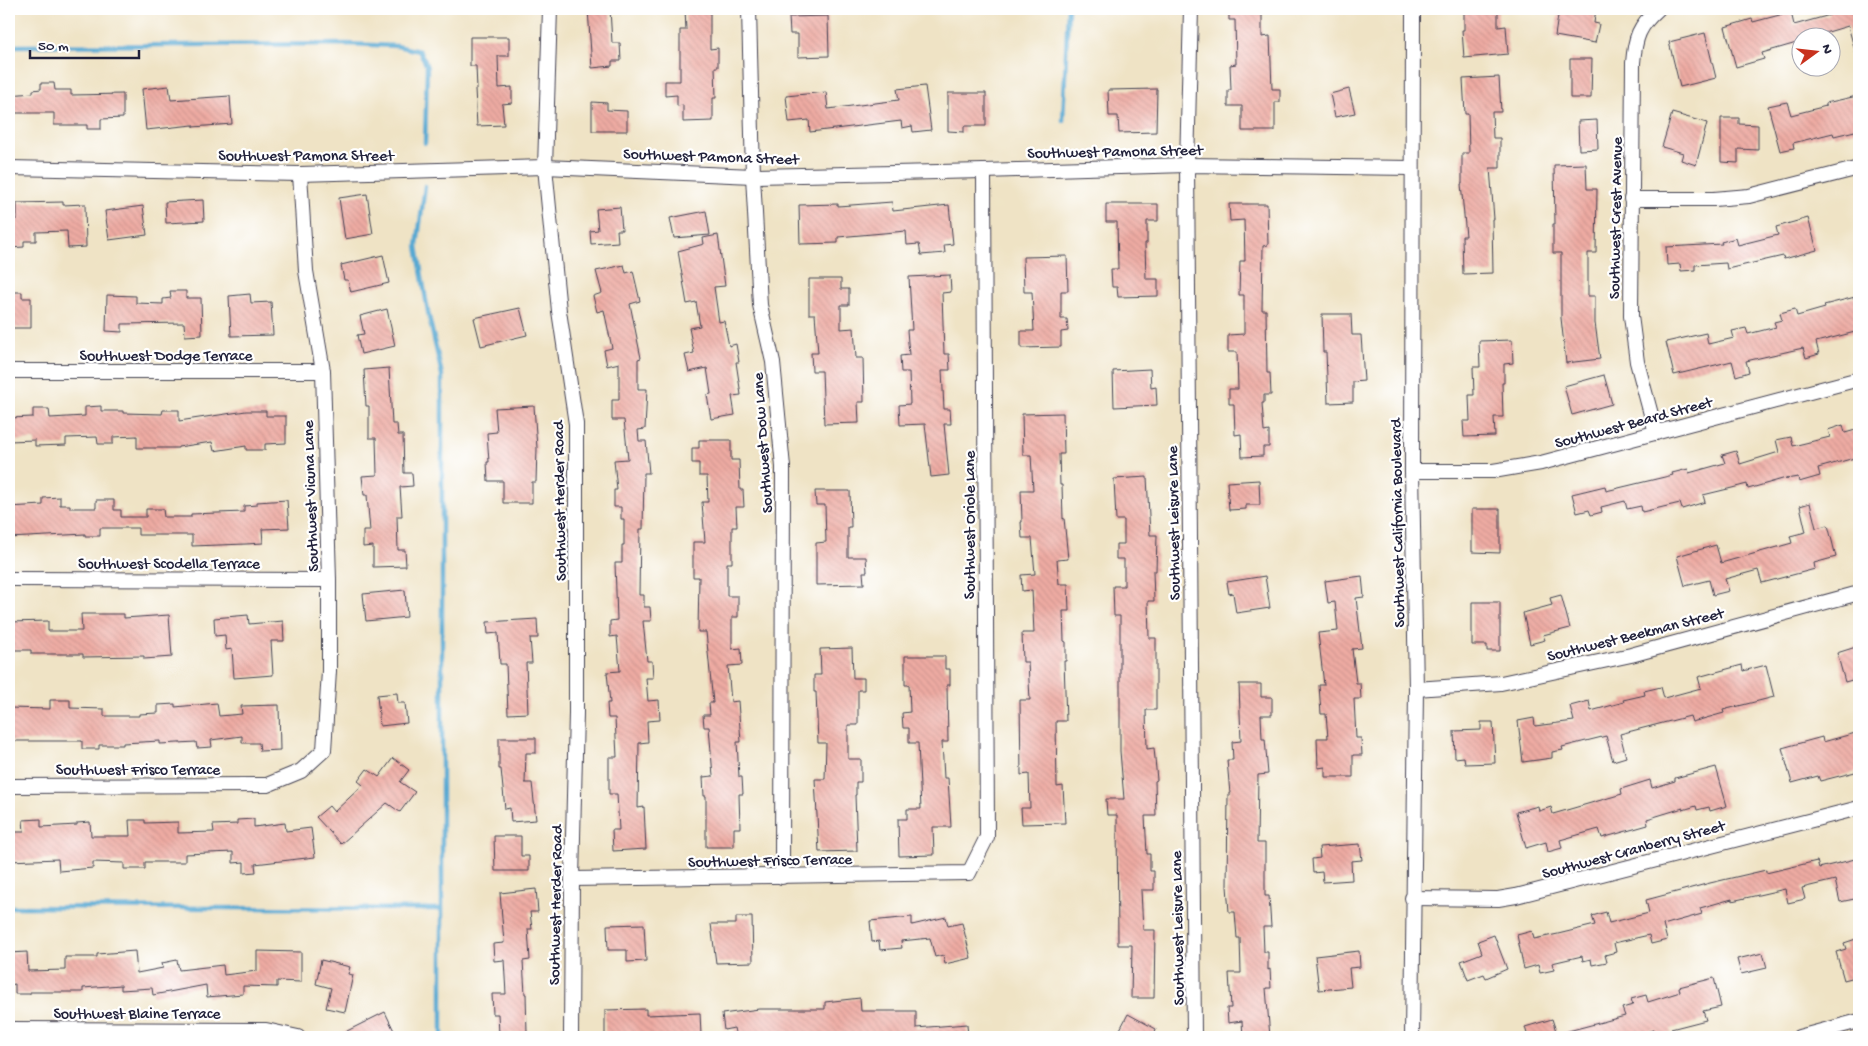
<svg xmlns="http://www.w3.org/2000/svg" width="1868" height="1046" font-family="'Gochi Hand',sans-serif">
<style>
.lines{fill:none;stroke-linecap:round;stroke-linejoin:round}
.stream{stroke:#58a9d2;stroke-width:4.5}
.building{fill:url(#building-back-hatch)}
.minor-casing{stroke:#413f50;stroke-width:16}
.minor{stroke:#fff;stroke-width:14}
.labels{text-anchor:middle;stroke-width:4.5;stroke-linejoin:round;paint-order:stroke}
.street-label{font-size:16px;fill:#22223b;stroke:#fff}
</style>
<defs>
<pattern id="building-back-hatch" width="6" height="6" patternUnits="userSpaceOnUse" patternTransform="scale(1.25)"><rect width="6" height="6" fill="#eeaba3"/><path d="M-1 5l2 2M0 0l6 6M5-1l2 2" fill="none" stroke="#cc938d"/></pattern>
</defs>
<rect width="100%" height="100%" fill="#fff"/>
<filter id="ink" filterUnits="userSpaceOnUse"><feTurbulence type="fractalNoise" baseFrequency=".02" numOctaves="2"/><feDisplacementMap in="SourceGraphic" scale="10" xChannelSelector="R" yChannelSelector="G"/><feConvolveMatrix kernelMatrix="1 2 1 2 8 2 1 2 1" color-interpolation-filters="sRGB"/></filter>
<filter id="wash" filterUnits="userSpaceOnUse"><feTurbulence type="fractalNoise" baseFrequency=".0096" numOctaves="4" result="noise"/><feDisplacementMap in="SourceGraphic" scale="20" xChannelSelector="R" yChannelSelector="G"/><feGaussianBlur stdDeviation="1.12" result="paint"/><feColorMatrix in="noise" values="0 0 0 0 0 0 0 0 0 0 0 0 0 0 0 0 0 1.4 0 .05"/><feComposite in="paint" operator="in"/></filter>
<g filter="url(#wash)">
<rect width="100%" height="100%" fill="#efe3c5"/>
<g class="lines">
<g class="stream">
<polyline points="9,46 347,44 397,46 419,51 424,59 427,68 425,143"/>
<polyline points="1063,121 1068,9"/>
<polyline points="425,186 417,246 428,312 442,375 442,1037"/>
<polyline points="9,907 442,909"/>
</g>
</g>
<g id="blocks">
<g class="building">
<polygon points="588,9 610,9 612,43 620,43 621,61 612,61 612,66 592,68"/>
<polygon points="685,9 710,9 710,49 718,48 718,67 715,67 716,98 713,98 713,121 683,122 683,105 677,106 677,95 665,96 665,81 680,81 680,30 686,30"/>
<polygon points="1229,9 1262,9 1262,37 1270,36 1272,89 1280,89 1280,102 1275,102 1275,131 1242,131 1242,106 1228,106 1228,90 1231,90 1230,65 1236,64 1235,20 1229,20"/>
<polygon points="1464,9 1498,9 1498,27 1506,26 1508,54 1464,58 1462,30 1464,30"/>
<polygon points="1559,9 1596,9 1594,23 1599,24 1595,43 1555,36"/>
<polygon points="1828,9 1859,9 1859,53 1856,54 1848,26 1818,35 1819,38 1800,38 1800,42 1762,53 1764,59 1736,67 1725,27 1752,19 1753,22 1791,12 1794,25 1830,15"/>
<polygon points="828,16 829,56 798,57 798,34 790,34 789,17"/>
<polygon points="1705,33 1716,78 1680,87 1669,42"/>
<polygon points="470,37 509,37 509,56 498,56 499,88 512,87 512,103 502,104 504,125 477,126 475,89 477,89 476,66 470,66"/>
<polygon points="1570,59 1592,59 1591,98 1570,98"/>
<polygon points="1499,77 1501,112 1492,112 1493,138 1500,138 1500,168 1490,168 1494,219 1492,219 1493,273 1463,274 1462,236 1466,236 1461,184 1462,184 1462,153 1469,153 1468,114 1465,114 1463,79"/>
<polygon points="41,83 54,83 55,90 71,90 71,95 123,94 123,118 101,119 101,129 87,129 87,125 54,125 54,113 9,113 9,95 33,93 33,90 41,89"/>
<polygon points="169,86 171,100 230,96 232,124 193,127 193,125 146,130 142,89"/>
<polygon points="925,86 931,130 913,132 912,126 902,128 901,121 810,132 809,120 789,122 786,96 826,92 828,109 899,100 897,89"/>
<polygon points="1157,89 1156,132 1119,133 1118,116 1109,116 1108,90"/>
<polygon points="1349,89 1355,113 1335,117 1330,94"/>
<polygon points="948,93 986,93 986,126 964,126 964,132 948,131"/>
<polygon points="1857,96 1859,104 1859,130 1834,136 1833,133 1793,143 1794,148 1780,151 1768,106 1787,102 1791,115 1826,106 1826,103"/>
<polygon points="592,102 607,103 607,110 627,111 627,131 592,131"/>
<polygon points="1672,113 1707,123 1696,165 1681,160 1683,153 1662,147"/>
<polygon points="1721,118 1739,118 1739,124 1758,125 1758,150 1738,149 1738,163 1721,162"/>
<polygon points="1597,120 1598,149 1579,150 1578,121"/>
<polygon points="1586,164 1587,189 1597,189 1596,253 1588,253 1588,296 1595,296 1595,323 1600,359 1566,363 1561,318 1561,253 1553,253 1553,224 1555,224 1554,165"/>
<polygon points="367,194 373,234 345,239 339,198"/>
<polygon points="203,200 204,221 166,223 165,202"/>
<polygon points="63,202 63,205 85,204 86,247 68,248 67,231 36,232 36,241 24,241 24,247 9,248 9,219 17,219 17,203"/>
<polygon points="892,202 893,211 949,205 953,244 944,245 945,253 921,255 919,244 907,245 906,231 838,237 838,243 800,244 799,205 838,204 838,206"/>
<polygon points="1106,204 1158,204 1158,221 1147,221 1147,243 1145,243 1146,279 1158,279 1158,296 1118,297 1117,287 1112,287 1111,269 1118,269 1117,222 1106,222"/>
<polygon points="1229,204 1267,204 1268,245 1263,246 1262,310 1266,310 1267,373 1270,373 1271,395 1264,395 1264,403 1262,403 1264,432 1269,431 1269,447 1263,447 1263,456 1242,457 1241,434 1235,435 1234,404 1229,404 1229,389 1238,389 1237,352 1228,352 1228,335 1244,334 1244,295 1239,295 1240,261 1245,261 1244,220 1230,221"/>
<polygon points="143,206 147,235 109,240 105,211"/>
<polygon points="620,207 622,230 617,230 618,242 591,244 590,231 598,230 596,209"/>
<polygon points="706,211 710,235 674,238 670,218"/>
<polygon points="1808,218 1817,250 1784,259 1783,256 1727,269 1726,263 1695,265 1695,270 1681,271 1680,264 1667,265 1666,247 1722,244 1721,242 1736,238 1738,245 1778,235 1776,227"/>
<polygon points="718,235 725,286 714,287 719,322 724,321 729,346 736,344 739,362 736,362 741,395 732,396 735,415 711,419 707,395 711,394 707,368 689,372 685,355 694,353 689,328 700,326 696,302 687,304 678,251 704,244 703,238"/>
<polygon points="383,255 389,283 351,292 348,280 344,280 341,265"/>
<polygon points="1067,256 1068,291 1061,291 1061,319 1067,319 1068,331 1061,332 1061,347 1021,348 1021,331 1034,331 1032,292 1024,292 1023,257"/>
<polygon points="624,265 626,273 633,271 640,301 630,304 641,358 638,359 638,389 647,389 645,429 638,430 639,441 646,441 649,473 644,473 643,529 640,529 639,595 644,595 644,607 650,607 651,621 643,621 647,661 652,661 653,678 646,678 648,701 659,700 660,720 647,721 648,742 639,743 638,808 644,807 646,849 613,851 612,830 619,830 617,794 609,794 609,757 617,757 615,718 608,718 607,703 610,703 607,672 620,671 617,636 610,637 610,621 617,620 615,563 622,563 622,545 624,545 624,519 621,519 621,507 614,507 614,490 617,490 614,460 628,459 624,420 612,420 612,400 619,400 619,363 607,366 604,350 612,348 604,310 597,312 593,296 602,293 596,271"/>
<polygon points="950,275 951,292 942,293 944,354 949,354 950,370 942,370 944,409 950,409 951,424 944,424 949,475 931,477 925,424 900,425 899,405 910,404 909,372 901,372 900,356 909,355 907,330 912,330 909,277"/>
<polygon points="809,279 841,279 841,289 849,289 849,305 841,305 841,329 854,328 856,358 863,358 864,402 858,402 859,423 824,424 822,371 812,371 811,353 818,353 815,314 809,314"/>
<polygon points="170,291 186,291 186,298 201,298 202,335 185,336 184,323 122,324 122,332 106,331 107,295 136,296 136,303 163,304 163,299 171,298"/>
<polygon points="9,292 22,292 22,298 31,298 31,328 9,328"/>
<polygon points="250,294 251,303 271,302 273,335 231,336 229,296"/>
<polygon points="1859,296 1859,331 1816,342 1819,354 1806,358 1803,348 1746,361 1749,372 1736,376 1732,361 1674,375 1666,342 1706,333 1708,344 1734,338 1732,331 1746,328 1748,334 1776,327 1774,322 1782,320 1780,313 1795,309 1797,316 1825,308 1824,305"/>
<polygon points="520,308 527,335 481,346 474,318"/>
<polygon points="387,309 395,346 361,354 357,335 364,334 360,316"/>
<polygon points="1322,314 1351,314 1352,335 1361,335 1364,381 1353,382 1353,402 1328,403 1326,352 1323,352"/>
<polygon points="1512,340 1513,363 1504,364 1504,383 1502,383 1503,417 1494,417 1495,436 1464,437 1463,421 1470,421 1469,395 1474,395 1473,367 1480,367 1479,341"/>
<polygon points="389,368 392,424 397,424 398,435 403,435 404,473 412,473 413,486 400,487 402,516 397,516 398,550 405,550 406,566 373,567 373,546 363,547 363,531 370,531 367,495 364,495 362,476 377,475 376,438 369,438 369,406 366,406 364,370"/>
<polygon points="1150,369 1151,388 1156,387 1157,405 1114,407 1113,371"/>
<polygon points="1604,375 1612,404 1572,415 1564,386"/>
<polygon points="101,406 101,411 123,411 123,413 162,414 163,410 179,410 179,421 246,411 266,411 266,416 286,416 286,443 265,444 265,450 246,450 246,446 214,451 212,442 178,447 178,448 137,448 137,436 113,437 113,444 98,444 97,437 66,438 66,445 35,446 35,440 9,441 9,418 33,417 33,409 49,409 50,418 85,416 85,407"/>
<polygon points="534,406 537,448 536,482 532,482 532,503 503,503 503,481 488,481 487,462 489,462 487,433 497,432 495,408"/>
<polygon points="1063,413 1064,454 1059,454 1060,485 1062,485 1063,519 1064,518 1068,559 1057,560 1059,584 1068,584 1069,611 1063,611 1064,641 1066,642 1066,661 1064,661 1066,721 1056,721 1057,787 1063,786 1065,823 1022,824 1021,808 1030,808 1029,774 1021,775 1020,700 1030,700 1028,662 1023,662 1022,633 1034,633 1032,590 1022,591 1021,575 1035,574 1032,538 1022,538 1021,522 1022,522 1021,490 1033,490 1031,455 1023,455 1022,414"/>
<polygon points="1843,425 1845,433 1859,429 1859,449 1856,450 1858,457 1818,468 1820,476 1799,482 1798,477 1786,479 1786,478 1748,489 1747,484 1732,488 1703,495 1705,502 1682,509 1680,503 1642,512 1641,506 1627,509 1625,501 1601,507 1602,512 1591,515 1589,510 1577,513 1572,494 1605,486 1606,491 1673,475 1672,473 1688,469 1689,473 1725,463 1722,455 1736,451 1740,464 1779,452 1776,440 1791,437 1793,446 1830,437 1828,430"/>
<polygon points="699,440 731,440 731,460 739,460 740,490 743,490 744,507 736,507 737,527 732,527 732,563 727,563 727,596 738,596 738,617 732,617 732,649 741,648 742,665 728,666 731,702 738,701 741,742 737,742 739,777 742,777 743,794 739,794 740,828 734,828 734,847 706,847 706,796 704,796 703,777 713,776 709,727 704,727 703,715 710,715 709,703 713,703 706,632 698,632 699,577 693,577 693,542 705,542 702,502 708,502 707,476 699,476 699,463 692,463 692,448 699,448"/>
<polygon points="1147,477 1150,535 1157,535 1156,571 1153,571 1154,601 1148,601 1149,638 1156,638 1156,710 1146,710 1147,749 1154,748 1157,780 1155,781 1156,816 1145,816 1147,854 1150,854 1150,871 1154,871 1154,890 1141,890 1143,930 1155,930 1154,998 1131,998 1132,945 1118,945 1117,815 1107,815 1106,799 1124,799 1120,751 1120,616 1114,616 1113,586 1124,586 1124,559 1116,559 1116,544 1124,544 1124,520 1116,520 1114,479"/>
<polygon points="1259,480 1260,505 1246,505 1246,509 1229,510 1227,482"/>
<polygon points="815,491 850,491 851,527 848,527 848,557 866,557 867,572 863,572 864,584 816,585 816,543 826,542 825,505 816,505"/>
<polygon points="60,497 60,505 70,505 70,508 96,508 96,500 114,500 114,510 121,510 121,517 146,517 146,509 163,509 164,517 191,517 191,514 244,512 244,506 257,505 257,502 287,500 289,528 262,529 263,543 246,544 192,546 192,535 138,535 138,528 100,528 100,536 85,536 85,534 9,538 9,507 43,505 43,498"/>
<polygon points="1810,503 1816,528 1828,525 1836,557 1814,563 1815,569 1762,583 1758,570 1725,579 1729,591 1713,595 1709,580 1685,586 1677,556 1716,545 1721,563 1792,543 1790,536 1806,532 1800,506"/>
<polygon points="1472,509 1500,509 1500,553 1472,552"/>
<polygon points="1265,576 1270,608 1236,613 1233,593 1229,594 1227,582"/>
<polygon points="1362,576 1364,597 1356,598 1362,648 1352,649 1356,683 1360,683 1361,699 1354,699 1356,738 1361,738 1362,755 1353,755 1353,777 1325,777 1325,767 1318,768 1317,738 1328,738 1326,714 1321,714 1319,685 1324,685 1318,633 1338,631 1335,602 1328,603 1325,581"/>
<polygon points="405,590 407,617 366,621 363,594"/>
<polygon points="1561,595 1570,628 1543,635 1545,640 1530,644 1523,613 1552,605 1550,598"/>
<polygon points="1472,602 1500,602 1500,651 1487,651 1487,645 1472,645"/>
<polygon points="81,614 124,614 124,618 169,615 172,657 144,659 144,656 83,657 83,654 31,654 31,650 9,650 9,622 48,621 48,631 82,631"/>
<polygon points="248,615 249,624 283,621 284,641 271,641 273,675 234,678 232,649 226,650 225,635 215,636 214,618"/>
<polygon points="537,619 538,638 530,638 532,663 526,663 528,713 508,714 506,664 500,664 498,633 488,634 487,622"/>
<polygon points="1859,646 1859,678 1845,682 1837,653"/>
<polygon points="852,648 853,678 864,678 864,690 858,690 858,725 848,725 848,759 861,759 861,782 856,782 856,795 855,795 857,851 819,852 815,779 825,779 826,743 818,743 816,692 814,692 814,675 821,675 820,649"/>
<polygon points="905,656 945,656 945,669 950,669 950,685 947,685 948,742 942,742 944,778 948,778 951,827 933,827 934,855 899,856 898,819 907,819 907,809 921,809 918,743 909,743 909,728 903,728 902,713 910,712 909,685 905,685"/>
<polygon points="1742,665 1743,671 1766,665 1774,697 1723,710 1724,713 1692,722 1690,716 1620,734 1626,757 1613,761 1606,736 1562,747 1563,750 1552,752 1552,758 1523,762 1518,721 1534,718 1535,726 1574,721 1570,706 1589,701 1591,711 1624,702 1623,700 1645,695 1644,691 1661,687 1664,698 1701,688 1698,677"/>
<polygon points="1239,684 1261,684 1261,697 1272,697 1272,715 1261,715 1262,739 1265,739 1268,774 1258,775 1257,843 1265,843 1265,896 1269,896 1271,927 1263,927 1264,952 1268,952 1268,970 1270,969 1271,988 1266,988 1270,1037 1243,1037 1242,1021 1228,1023 1227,1008 1231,1008 1229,973 1241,973 1240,938 1237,938 1235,912 1229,912 1227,886 1228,794 1230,794 1227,760 1233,760 1232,742 1241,741"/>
<polygon points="397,693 398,703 405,703 407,723 380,726 377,695"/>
<polygon points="50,700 70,700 70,708 104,709 104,716 139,716 139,714 158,713 158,705 175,704 175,707 217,703 219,716 242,714 241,706 279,705 280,750 260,751 259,743 242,743 242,736 211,740 212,747 197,748 196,742 160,744 160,741 123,743 123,745 99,745 99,749 82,749 82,741 9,741 9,708 50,709"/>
<polygon points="1481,722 1493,722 1495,763 1465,764 1464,757 1455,758 1454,731 1481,730"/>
<polygon points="1859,732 1859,771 1820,781 1818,776 1792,783 1782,748 1822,737 1823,742"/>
<polygon points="499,738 536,738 536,753 526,753 525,783 532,783 536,820 511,822 510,808 505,809 501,769 499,769"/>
<polygon points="393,758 409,770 400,782 415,792 400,812 387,803 341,844 316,817 329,806 334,812 363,785 358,781 367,769 379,777"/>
<polygon points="1716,767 1727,806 1710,811 1709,807 1697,810 1696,806 1683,810 1683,808 1647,819 1648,825 1602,838 1599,829 1560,840 1562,848 1548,852 1546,842 1526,848 1516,812 1538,806 1539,811 1551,807 1553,814 1622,794 1621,789 1650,780 1652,788 1675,781 1675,778"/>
<polygon points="41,819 41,827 77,825 77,823 90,822 91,836 130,836 129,820 145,820 145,823 178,822 178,833 214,832 213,825 237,824 237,820 254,819 254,827 285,823 286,831 311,828 315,857 255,864 256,872 244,873 244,862 233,863 233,852 185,854 185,862 145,862 145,869 124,869 124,863 93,862 93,868 59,871 58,859 9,861 9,832 24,832 23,820"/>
<polygon points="494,836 521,836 521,856 529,856 529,871 495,871"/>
<polygon points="1360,844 1362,860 1351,861 1352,880 1323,882 1322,872 1313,873 1312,859 1320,858 1319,847"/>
<polygon points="1859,858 1859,898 1840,902 1835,880 1802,888 1805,899 1788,903 1785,889 1732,901 1732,899 1700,908 1702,914 1663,925 1667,940 1651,944 1649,935 1614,943 1616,952 1605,955 1607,962 1592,965 1591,959 1583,961 1582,956 1552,963 1554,970 1540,973 1538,965 1524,969 1517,935 1532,931 1534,939 1558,934 1595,925 1592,916 1606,912 1609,923 1649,913 1646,900 1710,883 1766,870 1766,873 1817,861 1819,868"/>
<polygon points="536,889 538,912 530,912 532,929 528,929 530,960 523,961 525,994 526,994 527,1033 499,1034 498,1014 493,1014 492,994 506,994 504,960 494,961 493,944 504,943 500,893"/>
<polygon points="736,917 752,917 753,962 716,963 711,924 736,924"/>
<polygon points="912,917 912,925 946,917 948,926 962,923 971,958 945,964 943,955 935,957 930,938 901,941 902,948 880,950 879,941 872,942 870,921"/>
<polygon points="644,924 646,961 627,962 627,950 608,950 607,925"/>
<polygon points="1494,935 1507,969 1486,978 1484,974 1468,980 1461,961 1482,953 1478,941"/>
<polygon points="1859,938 1859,976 1844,980 1836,952 1846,949 1844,943"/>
<polygon points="135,951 137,973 163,968 162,963 177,960 179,970 223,965 224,975 257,971 257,951 301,952 301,982 277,981 277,987 243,986 243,994 207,997 206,985 153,995 152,988 121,990 121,985 83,988 83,992 30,992 30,994 15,994 15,984 9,985 9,953 27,952 28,971 65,970 65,957 97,957 97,954"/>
<polygon points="1359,951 1360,967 1349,968 1351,987 1319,990 1315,956"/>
<polygon points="1763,953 1767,968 1741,974 1737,959"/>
<polygon points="321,960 350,967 348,974 353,975 345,1012 326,1008 331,988 316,984"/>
<polygon points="1714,978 1721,1007 1703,1011 1706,1020 1671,1029 1672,1033 1656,1037 1654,1030 1628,1037 1528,1037 1525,1027 1552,1019 1557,1034 1625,1016 1622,1008 1633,1005 1631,999 1646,995 1648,1002 1680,992 1679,987"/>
<polygon points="860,998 861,1011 916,1011 916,1028 967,1024 968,1037 736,1037 734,1028 724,1030 722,1014 759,1009 825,1009 825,1002"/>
<polygon points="646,1009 646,1015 700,1013 701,1035 675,1037 605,1037 605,1010"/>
<polygon points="385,1012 397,1037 335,1037"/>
<polygon points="1128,1014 1156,1029 1153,1037 1116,1037"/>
</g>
</g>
</g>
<g filter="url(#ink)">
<use href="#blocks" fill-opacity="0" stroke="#413f50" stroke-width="1"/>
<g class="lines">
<defs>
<g id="minor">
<polyline points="550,9 545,167 559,311 576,424 576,713 572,879 571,1037"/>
<polyline points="749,9 753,176 760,305 773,362 783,467 782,877"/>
<polyline points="1191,9 1187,165 1194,1037"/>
<polyline points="9,168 300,174 545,167 753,176 984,171 1187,165 1412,168"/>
<polyline points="1631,199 1714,199 1749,196 1859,168"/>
<polyline points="9,371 323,371"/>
<path d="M1656,433L1637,362L1631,316L1633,63C1635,37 1639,26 1658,9"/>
<polyline points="1412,471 1493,471 1541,463 1859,379"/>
<polyline points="9,579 329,580"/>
<polyline points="1416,689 1501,683 1631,655 1859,593"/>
<polyline points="9,786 267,785 301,771 324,750 329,671 329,580 323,371 306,271 300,174"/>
<polyline points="572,879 969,873 987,837 984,171"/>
<polyline points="1412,898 1498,899 1516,896 1859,808"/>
<polyline points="9,1029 266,1030 298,1037"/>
<polyline points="1412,1037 1416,689 1412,471 1413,9"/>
<polyline points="1799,1037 1859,1021"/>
</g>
</defs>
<use href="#minor" class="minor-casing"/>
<use href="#minor" class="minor"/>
</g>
</g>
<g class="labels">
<g class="street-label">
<text transform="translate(1115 150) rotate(-1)" y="6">Southwest Pamona Street</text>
<text x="306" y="160">Southwest Pamona Street</text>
<text transform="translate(711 155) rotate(2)" y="6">Southwest Pamona Street</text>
<text transform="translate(1614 218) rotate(-89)" y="6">Southwest Crest Avenue</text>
<text x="166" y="360">Southwest Dodge Terrace</text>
<text transform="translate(1633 421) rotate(-15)" y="6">Southwest Beard Street</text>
<text transform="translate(761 443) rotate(-94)" y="6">Southwest Dow Lane</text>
<text transform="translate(309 496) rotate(-92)" y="6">Southwest Vicuna Lane</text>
<text transform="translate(558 501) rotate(-91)" y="6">Southwest Herder Road</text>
<text transform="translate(1172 523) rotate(-91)" y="6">Southwest Leisure Lane</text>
<text transform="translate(1396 523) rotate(-91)" y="6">Southwest California Boulevard</text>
<text transform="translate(968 525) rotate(-90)" y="6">Southwest Oriole Lane</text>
<text x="169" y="568">Southwest Scodella Terrace</text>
<text transform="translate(1635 633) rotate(-14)" y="6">Southwest Beekman Street</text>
<text x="138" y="774">Southwest Frisco Terrace</text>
<text transform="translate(1633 848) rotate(-15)" y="6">Southwest Cranberry Street</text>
<text transform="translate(770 859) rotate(-1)" y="6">Southwest Frisco Terrace</text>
<text transform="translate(554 905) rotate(-89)" y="6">Southwest Herder Road</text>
<text transform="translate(1176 928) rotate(-91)" y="6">Southwest Leisure Lane</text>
<text x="137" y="1018">Southwest Blaine Terrace</text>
</g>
</g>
<rect width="1868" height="1046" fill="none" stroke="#fff" stroke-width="30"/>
<g transform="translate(1816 52) rotate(75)"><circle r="24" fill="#ffffff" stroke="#a7a7b1"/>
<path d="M0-4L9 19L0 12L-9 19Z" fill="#c8321e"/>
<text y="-8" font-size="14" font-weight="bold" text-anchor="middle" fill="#22223b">N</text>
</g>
<path d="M30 50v8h109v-8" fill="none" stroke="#22223b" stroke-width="2.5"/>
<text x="38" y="50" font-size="15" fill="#22223b" stroke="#ffffff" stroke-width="4" paint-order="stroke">50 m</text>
</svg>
